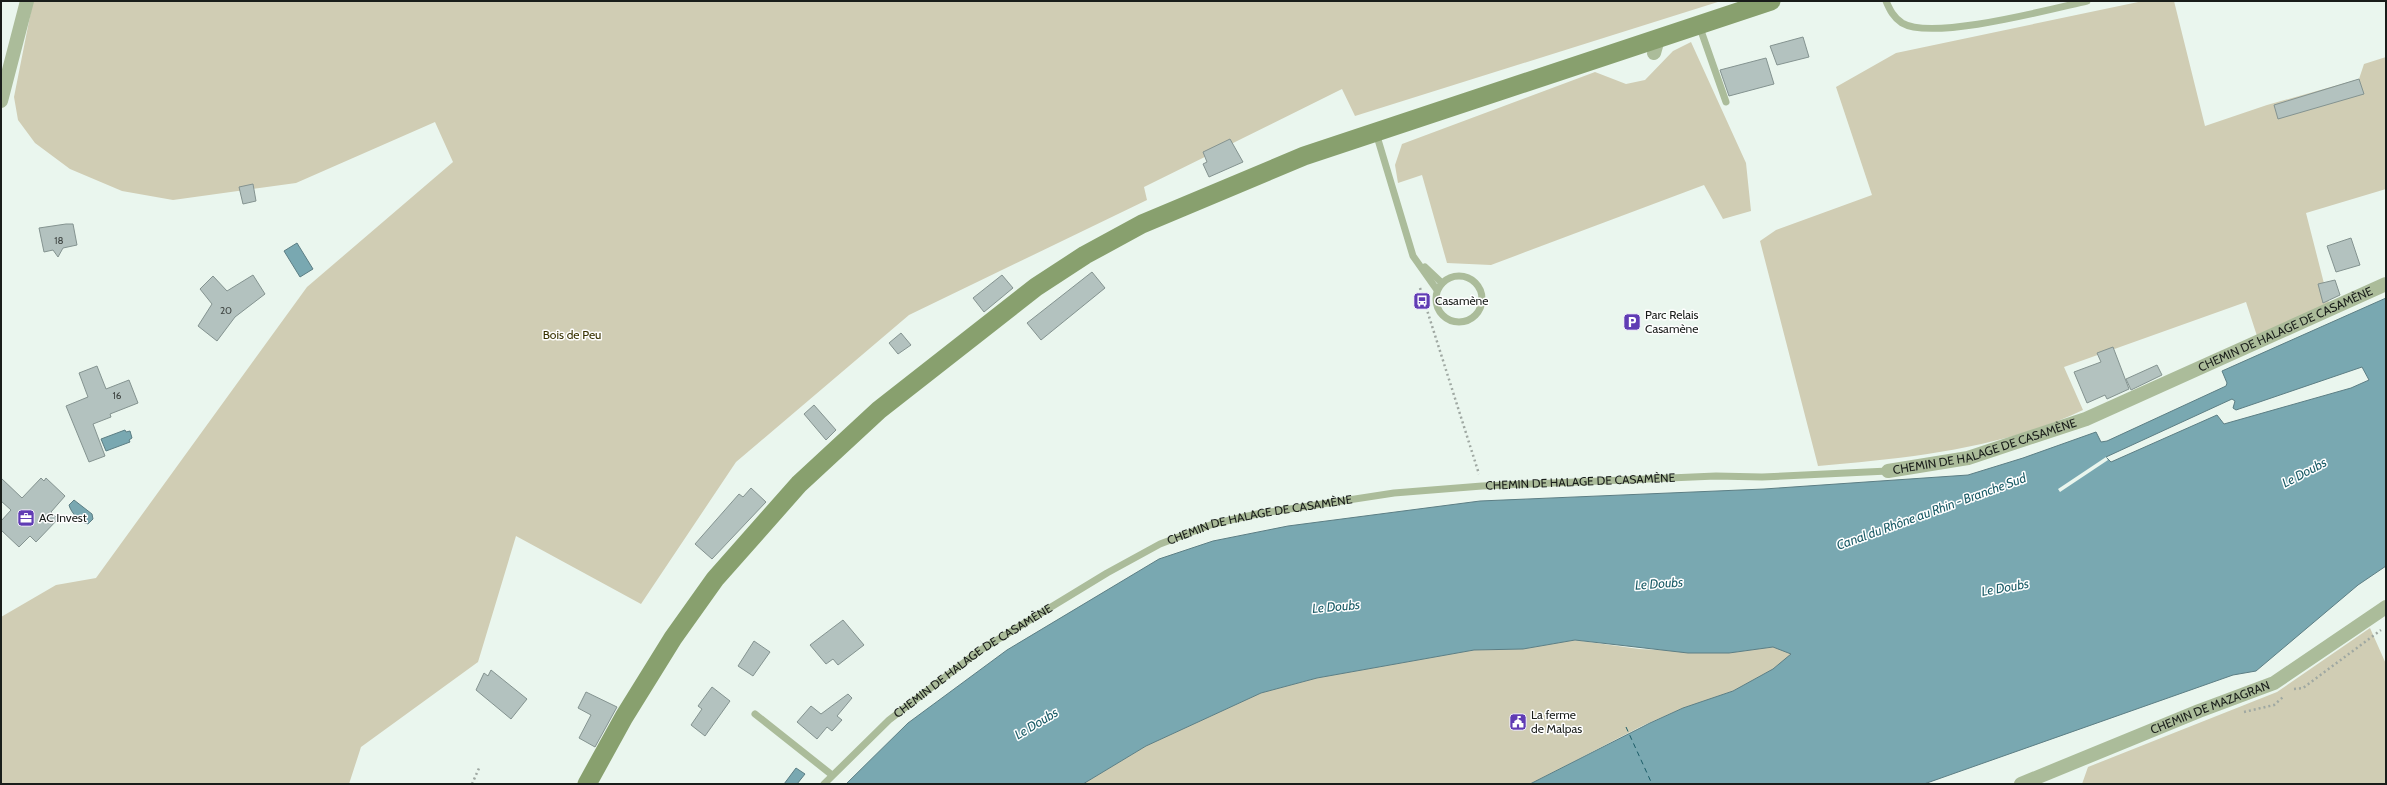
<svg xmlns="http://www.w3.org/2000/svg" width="2387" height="785" font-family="Cabin,sans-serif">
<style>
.green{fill:#d0cdb4}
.water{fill:#79a8b1;stroke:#5c7e84;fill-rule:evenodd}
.pier{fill:#eaf6ee}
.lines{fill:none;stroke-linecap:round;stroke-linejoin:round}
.ferry{stroke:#1b5c67;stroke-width:1;stroke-dasharray:5 4;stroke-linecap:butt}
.building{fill:#b3c2bf;stroke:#849390}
.path{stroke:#9fa8a2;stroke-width:2.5;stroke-dasharray:2 3;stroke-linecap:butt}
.lane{stroke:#abbc9a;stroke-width:7}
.street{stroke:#abbc9a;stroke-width:14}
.secondary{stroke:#88a06e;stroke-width:19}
.labels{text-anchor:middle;stroke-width:3;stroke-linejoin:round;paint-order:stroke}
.number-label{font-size:10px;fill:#404643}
.poi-label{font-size:12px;fill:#191d1a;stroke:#fff;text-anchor:start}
.street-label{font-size:12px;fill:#191d1a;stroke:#fff}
.park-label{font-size:12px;fill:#383200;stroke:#fff}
.water-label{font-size:13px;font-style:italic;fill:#1b5c67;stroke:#fff}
</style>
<rect width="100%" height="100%" fill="#eaf6ee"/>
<g class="green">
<polygon points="33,1 1721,1 1355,116 1342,89 1144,187 1147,200 909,315 736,462 641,604 516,536 478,662 361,747 349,784 1,784 1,617 56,585 96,578 307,287 453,162 435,122 296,183 173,200 122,191 70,169 35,143 18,120 14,97"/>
<path d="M2143,1H2174L2205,126L2267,105L2359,79L2364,64L2386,57V189L2306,213L2329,303L2257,336L2246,302L2064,367L2083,410C2000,449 1909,458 1818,466L1760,241L1776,230L1872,195L1836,87L1896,53Z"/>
<polygon points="1691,42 1746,163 1751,211 1723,219 1704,185 1491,265 1447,263 1422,175 1398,183 1395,165 1402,144 1595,72 1626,84 1645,80 1673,51"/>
<polygon points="2370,628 2386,664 2386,784 2082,784 2088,767 2277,692"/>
<polygon points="1575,640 1639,649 1729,653 1773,647 1792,654 1773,669 1733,691 1683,708 1642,726 1530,784 1083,784 1146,746 1261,693 1317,678 1474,650 1523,649"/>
</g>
<g class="water">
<polygon points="297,243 313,269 300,277 284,251"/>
<path d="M2386,298V566L2358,585L2256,671L2233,675L1924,784H1530L1650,723L1683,708L1733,691L1773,669L1791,654L1773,647L1729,653H1688L1575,640L1523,649L1474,650L1317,678L1261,693L1146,746L1083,784H846L908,723L1007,650L1159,559L1213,541L1288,526L1480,501L1764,489L1968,475L2023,458L2096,432L2101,442L2107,441L2226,386L2227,383L2222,371ZM2362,367L2369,380L2351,388L2224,424L2217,415L2111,462L2106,457L2232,399L2235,401L2233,408L2236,410Z"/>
<polygon points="125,430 126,432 130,431 132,438 129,440 130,442 106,451 101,439"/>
<path d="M74,500L92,514L93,519L88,524C80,522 71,513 69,505Z"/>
<polygon points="796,768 805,774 797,784 784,784"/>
</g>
<polygon class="pier" points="2106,457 2108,460 2060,492 2058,489"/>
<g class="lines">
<polyline class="ferry" points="1626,727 1652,784"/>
</g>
<g class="building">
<polygon points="1803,37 1809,57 1777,65 1770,46"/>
<polygon points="1766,58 1774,84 1729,96 1720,70"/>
<polygon points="2359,79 2364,94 2278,119 2274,105"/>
<polygon points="1230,139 1243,162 1209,177 1203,164 1207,162 1203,152"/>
<polygon points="253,184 256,201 243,204 239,187"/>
<polygon points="66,224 73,224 77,245 63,248 58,257 53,250 44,252 39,228"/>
<polygon points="2351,238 2360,265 2336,272 2327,246"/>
<polygon points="1092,272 1105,288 1041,340 1027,323"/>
<polygon points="253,275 265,294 235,317 217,341 198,326 212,304 200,289 213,276 227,291"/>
<polygon points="1002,275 1013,288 984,312 973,298"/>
<polygon points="2335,280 2340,295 2323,303 2318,284"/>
<polygon points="901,333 911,345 898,354 889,343"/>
<polygon points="2113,347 2129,389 2107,399 2105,395 2087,403 2074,372 2101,362 2097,353"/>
<polygon points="2157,365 2162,375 2131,390 2126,379"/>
<polygon points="97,366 106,389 129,380 138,403 110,414 111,417 93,424 105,456 89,462 66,406 88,397 79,373"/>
<polygon points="814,405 836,430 826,440 804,414"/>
<polygon points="1,478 22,498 41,478 44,481 46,478 65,496 51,512 58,519 36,542 30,536 19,547 1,530 1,521 11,510 1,501"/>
<polygon points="751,488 766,502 712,559 695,544 739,494 743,497"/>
<polygon points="843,620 864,645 838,665 833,659 826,664 810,645"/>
<polygon points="754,641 770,652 753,676 738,666"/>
<polygon points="491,670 527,699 511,719 476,690 484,673 488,676"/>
<polygon points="712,687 730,701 705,736 691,725 702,709 698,706"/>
<polygon points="586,692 617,707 595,747 579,738 591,715 578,708"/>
<polygon points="848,694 852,698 837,716 842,720 832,731 827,727 817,739 797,722 811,706 821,714"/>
</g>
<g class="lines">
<g class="path">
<polyline points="1420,288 1479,474"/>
<polyline points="2294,689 2303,688 2381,630"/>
<polyline points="2244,712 2274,705 2283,697"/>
<polyline points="472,784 480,766"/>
</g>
<g class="lane">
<path d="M1886,1C1890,10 1893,17 1902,23C1932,41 2051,9 2087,1"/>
<polyline points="1699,25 1726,102"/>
<polyline points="1376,133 1413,256 1437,290"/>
<polyline points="1425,267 1442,283"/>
<circle cx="1459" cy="299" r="23"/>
<polyline points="755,714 832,775"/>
<path id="s1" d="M824,784L889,720L979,651L1107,573L1160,544L1213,524L1257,514L1394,493L1482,486L1716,476L1762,477L1888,471"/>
</g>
<g class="street">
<polyline points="1654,53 1658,39"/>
<polyline points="1,101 27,1"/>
<path id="s2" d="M1888,471L1968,458L2086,419L2386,284"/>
<path id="s3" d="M2021,784L2199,711L2274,683L2386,607"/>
</g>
<polyline class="secondary" points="587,784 624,717 673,638 715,579 799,484 879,410 1036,287 1085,255 1142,224 1304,156 1771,1"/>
</g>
<defs>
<symbol id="bus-square" viewBox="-11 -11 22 22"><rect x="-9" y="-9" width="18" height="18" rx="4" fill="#603cb4" stroke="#fff"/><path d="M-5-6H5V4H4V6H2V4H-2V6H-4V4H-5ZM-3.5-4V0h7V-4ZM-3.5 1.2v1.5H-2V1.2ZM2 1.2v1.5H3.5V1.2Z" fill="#fff"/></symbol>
<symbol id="parking-square" viewBox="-11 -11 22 22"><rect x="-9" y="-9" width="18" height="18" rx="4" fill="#603cb4" stroke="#fff"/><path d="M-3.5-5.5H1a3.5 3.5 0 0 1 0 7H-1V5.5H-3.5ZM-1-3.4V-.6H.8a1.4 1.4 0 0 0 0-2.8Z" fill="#fff"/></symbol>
<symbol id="office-square" viewBox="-11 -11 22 22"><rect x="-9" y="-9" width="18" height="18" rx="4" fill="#603cb4" stroke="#fff"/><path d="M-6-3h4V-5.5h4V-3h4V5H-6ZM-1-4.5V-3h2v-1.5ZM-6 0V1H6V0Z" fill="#fff"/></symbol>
<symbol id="civic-square" viewBox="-11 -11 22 22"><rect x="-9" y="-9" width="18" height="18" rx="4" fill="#603cb4" stroke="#fff"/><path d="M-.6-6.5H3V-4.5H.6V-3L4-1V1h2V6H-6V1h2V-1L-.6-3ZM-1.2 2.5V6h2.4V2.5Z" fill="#fff"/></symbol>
</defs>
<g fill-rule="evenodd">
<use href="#bus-square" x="1412" y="291" width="20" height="20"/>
<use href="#parking-square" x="1622" y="312" width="20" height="20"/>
<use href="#office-square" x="16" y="508" width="20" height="20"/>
<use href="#civic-square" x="1508" y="712" width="20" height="20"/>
</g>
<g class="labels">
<g class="number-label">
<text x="59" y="244">18</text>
<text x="226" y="314">20</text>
<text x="117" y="399">16</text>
</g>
<g class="poi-label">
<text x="1435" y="305">Casamène</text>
<text x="1645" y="319">Parc Relais<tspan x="1645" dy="14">Casamène</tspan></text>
<text x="39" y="522">AC Invest</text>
<text x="1531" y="719">La ferme<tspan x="1531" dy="14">de Malpas</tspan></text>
</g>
<g class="street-label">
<text dy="4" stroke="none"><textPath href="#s2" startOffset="424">CHEMIN DE HALAGE DE CASAMÈNE</textPath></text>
<text dy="4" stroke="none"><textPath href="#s2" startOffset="100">CHEMIN DE HALAGE DE CASAMÈNE</textPath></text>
<text dy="4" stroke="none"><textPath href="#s1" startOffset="842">CHEMIN DE HALAGE DE CASAMÈNE</textPath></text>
<text dy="4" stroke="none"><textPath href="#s1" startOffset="518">CHEMIN DE HALAGE DE CASAMÈNE</textPath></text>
<text dy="4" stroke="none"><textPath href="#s1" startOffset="194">CHEMIN DE HALAGE DE CASAMÈNE</textPath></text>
<text dy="4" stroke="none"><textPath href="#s3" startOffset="204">CHEMIN DE MAZAGRAN</textPath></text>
</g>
<g class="park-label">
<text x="572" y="339">Bois de Peu</text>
</g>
<g class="water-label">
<text transform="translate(2304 472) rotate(-28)" y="5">Le Doubs</text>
<text transform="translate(1931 511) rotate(-20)" y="5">Canal du Rhône au Rhin - Branche Sud</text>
<text transform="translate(1659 583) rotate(-4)" y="5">Le Doubs</text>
<text transform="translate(2005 587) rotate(-10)" y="5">Le Doubs</text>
<text transform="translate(1336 606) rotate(-5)" y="5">Le Doubs</text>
<text transform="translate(1036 723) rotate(-31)" y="5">Le Doubs</text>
</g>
</g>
<rect width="2387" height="785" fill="none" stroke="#191d1a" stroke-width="4"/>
</svg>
